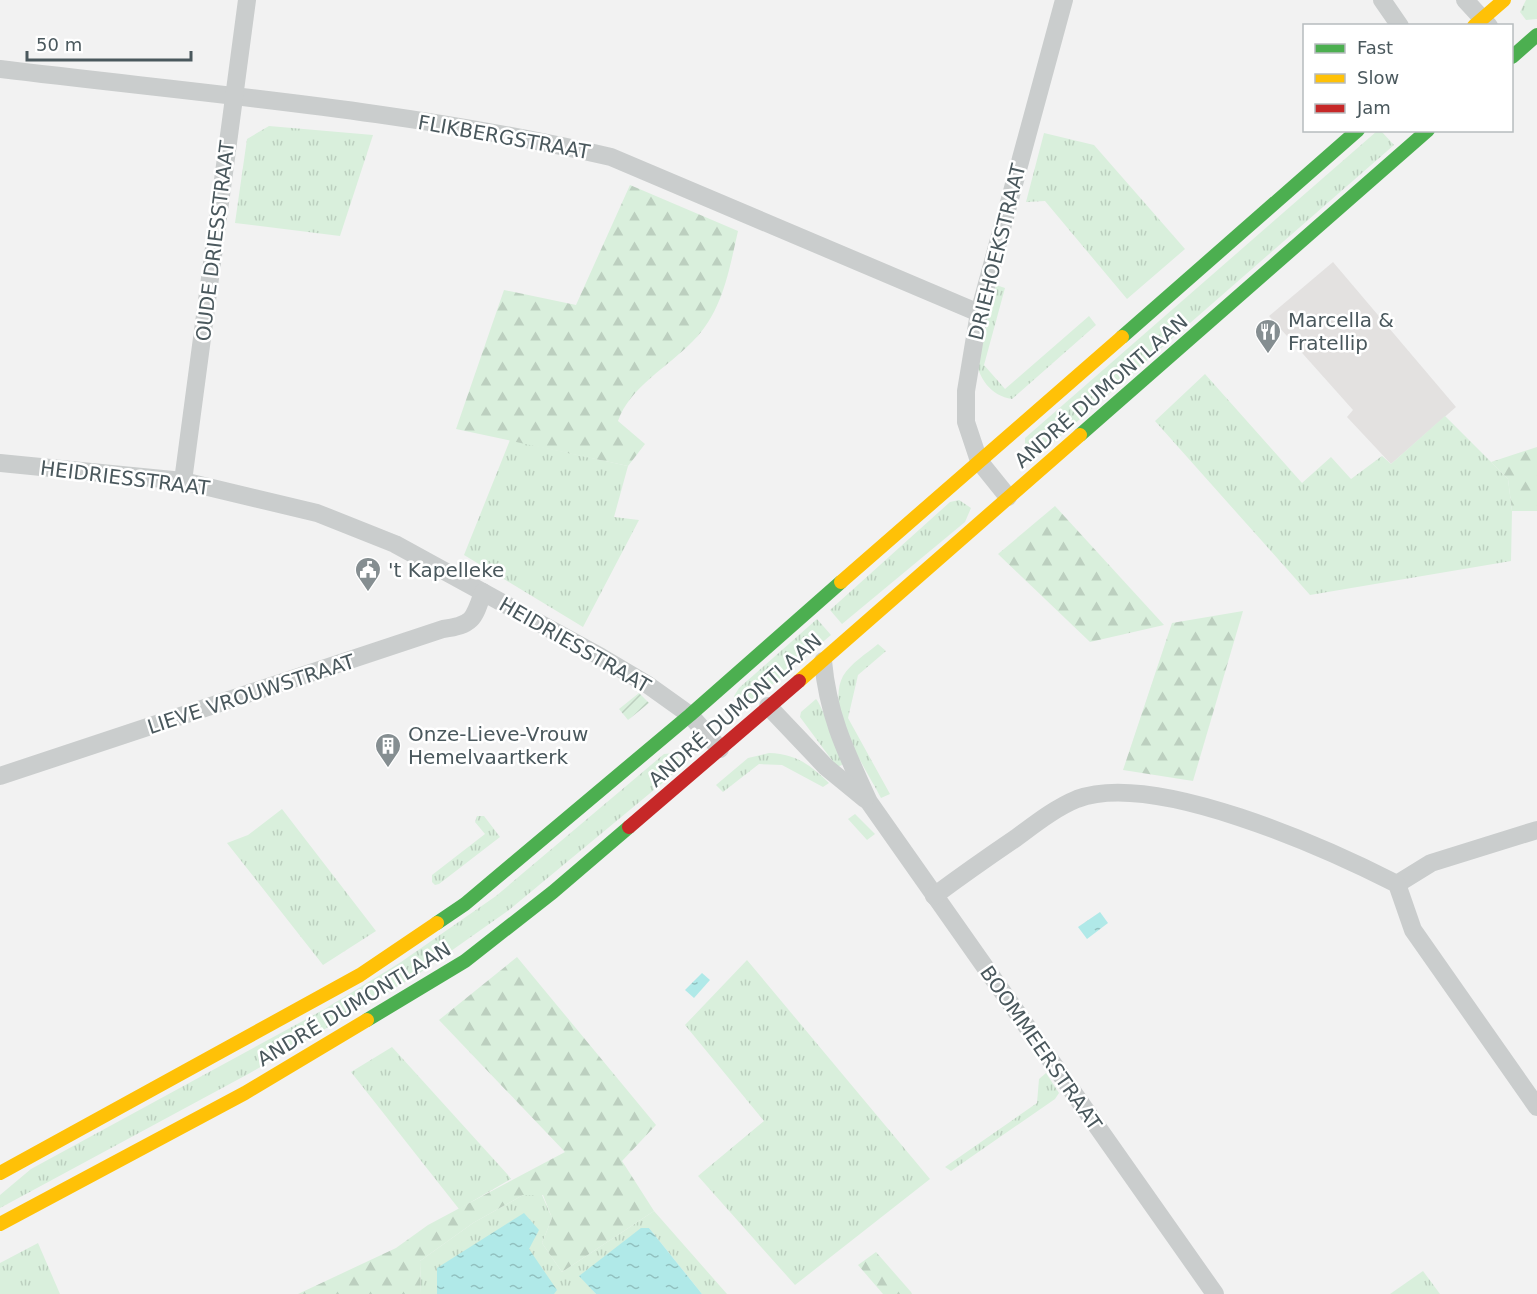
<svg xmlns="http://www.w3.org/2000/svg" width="1537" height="1294" font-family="'DejaVu Sans',sans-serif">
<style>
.commercial{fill:#e3e1e0}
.grass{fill:url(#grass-tufts)}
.forest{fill:url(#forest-firs)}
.garden{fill:url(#garden-furrows)}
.water{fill:url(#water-ripples)}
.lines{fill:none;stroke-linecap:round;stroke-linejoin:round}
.street{stroke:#cacdcd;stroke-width:18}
.fast{stroke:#4caf50;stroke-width:14}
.slow{stroke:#ffc107;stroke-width:14}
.jam{stroke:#c62828;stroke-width:14}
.labels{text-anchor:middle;stroke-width:5;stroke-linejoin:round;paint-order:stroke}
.street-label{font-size:20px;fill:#4a585d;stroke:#fff}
.poi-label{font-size:20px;fill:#4a585d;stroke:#fff;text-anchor:start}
</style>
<defs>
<pattern id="grass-tufts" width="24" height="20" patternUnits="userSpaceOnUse" patternTransform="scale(1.5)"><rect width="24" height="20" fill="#d9efdc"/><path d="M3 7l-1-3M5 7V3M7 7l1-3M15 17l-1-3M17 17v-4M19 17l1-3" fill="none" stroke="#bccfbf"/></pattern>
<pattern id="forest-firs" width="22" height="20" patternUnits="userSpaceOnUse" patternTransform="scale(1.5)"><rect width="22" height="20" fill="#d9efdc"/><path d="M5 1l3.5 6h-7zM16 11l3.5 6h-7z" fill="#bccfbf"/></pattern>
<pattern id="garden-furrows" width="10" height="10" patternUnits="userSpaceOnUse" patternTransform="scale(1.5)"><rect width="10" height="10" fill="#d9efdc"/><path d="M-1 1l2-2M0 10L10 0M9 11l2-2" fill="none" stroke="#bccfbf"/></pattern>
<pattern id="water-ripples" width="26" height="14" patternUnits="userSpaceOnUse" patternTransform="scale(1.5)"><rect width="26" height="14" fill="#b0e9e8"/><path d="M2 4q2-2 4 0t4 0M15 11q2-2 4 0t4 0" fill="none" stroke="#91c0bf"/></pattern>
</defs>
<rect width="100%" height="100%" fill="#f2f2f2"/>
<polygon class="commercial" points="1333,262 1456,407 1391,464 1347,417 1353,410 1269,316"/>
<g class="grass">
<polygon points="1526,0 1537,0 1537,19 1526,20 1520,12"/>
<polygon points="269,126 373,135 340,236 235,223 247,139"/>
<polygon points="1377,131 1381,131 1394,145 1040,454 1030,454 1025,448 1025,438"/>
<polygon points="1044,133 1094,145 1185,249 1127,299 1045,201 1026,202"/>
<path d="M996,285L1005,288L984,365L1005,389L1089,316L1096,325L1012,399C991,396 978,378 976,358Z"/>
<polygon points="1205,374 1302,483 1331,457 1351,479 1382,456 1391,464 1445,416 1508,479 1512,511 1511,561 1310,595 1155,421"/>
<polygon points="510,440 628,466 614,517 639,520 583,627 464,555"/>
<polygon points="959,500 971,508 965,522 842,624 830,610 950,502"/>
<polygon points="817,619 831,635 746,707 739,707 734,696 739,688"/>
<path d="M878,644L886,651L858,675L848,718L890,794L881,798C865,767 825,710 843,676C851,663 866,654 878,644Z"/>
<path d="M816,699C820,702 839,749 844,760L842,765L837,767L800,717L801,712Z"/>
<polygon points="675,753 681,763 672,775 509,910 417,975 250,1073 0,1208 0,1195 31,1169 323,1010 401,962 496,896 664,754"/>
<path d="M769,753C796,754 809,764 829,783L823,787L782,765L759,764L723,792L716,785L748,758Z"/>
<polygon points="282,809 376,931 323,965 227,843 248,835"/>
<polygon points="855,814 875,834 867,840 848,819"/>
<polygon points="477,816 484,816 500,837 439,884 435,885 432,882 432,875 485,834 475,822"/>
<polygon points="747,960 930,1179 795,1285 698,1176 764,1121 685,1025"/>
<polygon points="392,1047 508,1175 511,1179 459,1209 351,1072"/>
<polygon points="1046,1073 1059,1093 1055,1099 951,1171 945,1167 1037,1103 1039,1079"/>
<polygon points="523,1195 542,1195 552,1218 542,1243 562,1272 654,1211 727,1294 702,1294 649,1228 580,1276 596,1294 421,1294 420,1261 473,1223"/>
<polygon points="38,1243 60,1294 0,1294 0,1263"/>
<polygon points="1423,1271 1440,1294 1390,1294"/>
</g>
<g class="forest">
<path d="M630,185L738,231C729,270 723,311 693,341C668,367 630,387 618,421L645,444L628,466L456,429L504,290L576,305Z"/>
<polygon points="1537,447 1537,511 1512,511 1508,479 1491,462"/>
<polygon points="1055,506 1164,625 1090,642 998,554"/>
<polygon points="1243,611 1193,781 1123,770 1172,623"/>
<polygon points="517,957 656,1125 622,1161 654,1211 562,1272 542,1243 552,1218 543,1195 523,1195 473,1223 420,1261 421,1294 298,1294 396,1248 428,1225 565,1152 439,1020"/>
<polygon points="876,1252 911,1292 912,1294 883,1294 858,1265"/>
</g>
<polygon class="garden" points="639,693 649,703 628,720 619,709"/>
<g class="water">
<polygon points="1100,912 1108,923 1087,939 1078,927"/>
<polygon points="702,973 710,980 694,998 685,990"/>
<polygon points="524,1213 539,1230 529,1249 557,1290 554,1294 437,1294 437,1268"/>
<polygon points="641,1228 649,1228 702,1294 596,1294 579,1276"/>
</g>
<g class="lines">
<g class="street">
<polyline points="1382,0 1400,26"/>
<polyline points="1465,0 1489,26"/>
<path d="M0,69C204,94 411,110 611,157L979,313"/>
<polyline points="0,463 183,481 317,513 395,544 601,657 648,685 690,715 720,749"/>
<polyline points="183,481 247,0"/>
<polyline points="1008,497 979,461 966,422 966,391 979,313 1064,0"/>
<path d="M823,661C828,716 846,752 869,802L1215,1294"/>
<polyline points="768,706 826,767 865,799"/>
<path d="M0,776L443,629C473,625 474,619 483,592"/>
<polyline points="1397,884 1431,863 1537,830"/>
<path d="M934,896C961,876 988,857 1016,838C1035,824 1055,808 1077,799C1154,770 1326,848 1397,884L1413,930L1537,1107"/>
</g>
<g class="fast">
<polyline points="1512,57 1537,35"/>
<polyline points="1122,337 1358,130"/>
<polyline points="1080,435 1428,130"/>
<polyline points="437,923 465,904 690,715 841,582"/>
<polyline points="367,1020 465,961 553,892 629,827"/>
</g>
<g class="slow">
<polyline points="1474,26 1504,0"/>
<polyline points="841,582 1122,337"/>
<polyline points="799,681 1080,435"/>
<polyline points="0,1173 360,975 437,923"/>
<polyline points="0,1224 245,1093 367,1020"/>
</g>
<polyline class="jam" points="629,827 799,681"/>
</g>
<defs>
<symbol id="restaurant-pin" viewBox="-11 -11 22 30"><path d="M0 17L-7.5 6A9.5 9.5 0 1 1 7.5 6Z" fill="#858e91" stroke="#fff"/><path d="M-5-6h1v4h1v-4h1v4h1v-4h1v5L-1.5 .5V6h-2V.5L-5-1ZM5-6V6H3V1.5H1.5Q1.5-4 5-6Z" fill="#fff"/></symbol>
<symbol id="civic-pin" viewBox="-11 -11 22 30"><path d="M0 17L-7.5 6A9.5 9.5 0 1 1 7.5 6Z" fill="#858e91" stroke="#fff"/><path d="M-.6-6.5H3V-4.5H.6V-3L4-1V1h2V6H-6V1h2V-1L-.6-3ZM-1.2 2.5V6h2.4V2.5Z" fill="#fff"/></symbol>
<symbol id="building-pin" viewBox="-11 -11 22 30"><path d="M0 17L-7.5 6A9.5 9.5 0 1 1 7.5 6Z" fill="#858e91" stroke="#fff"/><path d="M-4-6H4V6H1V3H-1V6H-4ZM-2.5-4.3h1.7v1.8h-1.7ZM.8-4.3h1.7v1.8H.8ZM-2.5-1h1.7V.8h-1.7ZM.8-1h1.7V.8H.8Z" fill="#fff"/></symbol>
</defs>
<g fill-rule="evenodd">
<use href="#restaurant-pin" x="1253" y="317" width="30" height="40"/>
<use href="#civic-pin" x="353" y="555" width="30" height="40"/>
<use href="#building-pin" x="373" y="731" width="30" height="40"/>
</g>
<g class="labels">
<g class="street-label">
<text transform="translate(504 137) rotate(10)" y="7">FLIKBERGSTRAAT</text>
<text transform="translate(215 241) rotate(-83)" y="7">OUDE DRIESSTRAAT</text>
<text transform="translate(997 252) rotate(-76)" y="7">DRIEHOEKSTRAAT</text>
<text transform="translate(1101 391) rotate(-41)" y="7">ANDRÉ DUMONTLAAN</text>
<text transform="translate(125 478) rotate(7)" y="7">HEIDRIESSTRAAT</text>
<text transform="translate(575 645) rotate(30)" y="7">HEIDRIESSTRAAT</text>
<text transform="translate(251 694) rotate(-18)" y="7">LIEVE VROUWSTRAAT</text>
<text transform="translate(735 710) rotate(-41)" y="7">ANDRÉ DUMONTLAAN</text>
<text transform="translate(354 1004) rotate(-31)" y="7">ANDRÉ DUMONTLAAN</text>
<text transform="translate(1041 1048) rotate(55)" y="7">BOOMMEERSTRAAT</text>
</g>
<g class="poi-label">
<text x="1288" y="327">Marcella &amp;<tspan x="1288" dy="23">Fratellip</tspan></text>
<text x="388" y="577">'t Kapelleke</text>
<text x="408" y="741">Onze-Lieve-Vrouw<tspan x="408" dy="23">Hemelvaartkerk</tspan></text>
</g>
</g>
<rect x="1303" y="24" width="210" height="108" fill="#ffffff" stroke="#b7bcbe" stroke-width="1.5"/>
<rect x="1315" y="44" width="30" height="9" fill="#4caf50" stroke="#b7bcbe" stroke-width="1.5"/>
<text x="1357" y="54" font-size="18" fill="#4a585d">Fast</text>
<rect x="1315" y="74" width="30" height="9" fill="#ffc107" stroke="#b7bcbe" stroke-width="1.5"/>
<text x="1357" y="84" font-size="18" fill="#4a585d">Slow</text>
<rect x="1315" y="104" width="30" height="9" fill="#c62828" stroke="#b7bcbe" stroke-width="1.5"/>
<text x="1357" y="114" font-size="18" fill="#4a585d">Jam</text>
<path d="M27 51v9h164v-9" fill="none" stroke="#4a585d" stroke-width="3"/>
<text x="36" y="51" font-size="18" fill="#4a585d" stroke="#ffffff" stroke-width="4.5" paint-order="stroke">50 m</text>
</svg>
